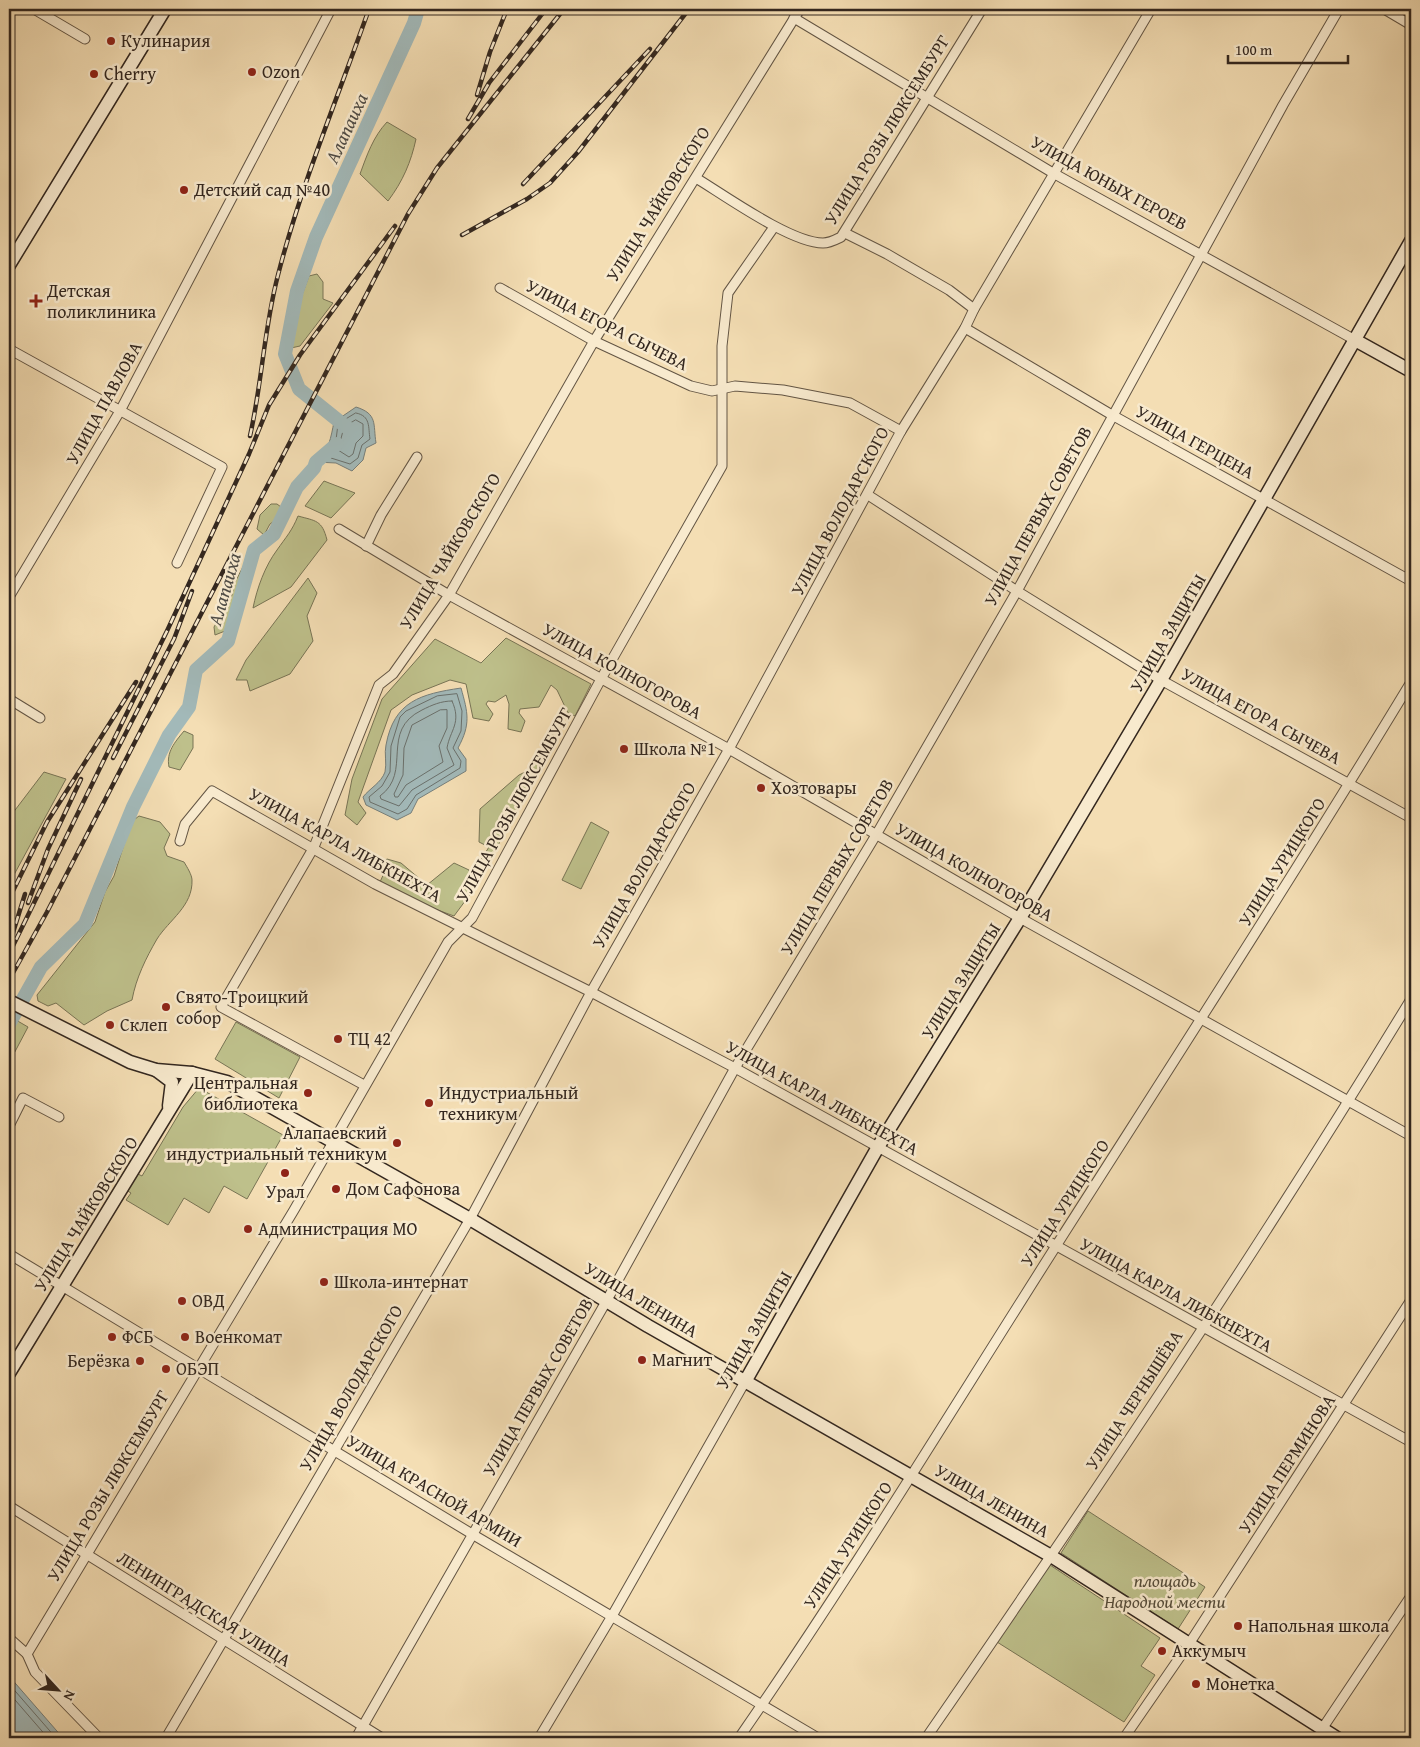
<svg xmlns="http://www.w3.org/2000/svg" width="1420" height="1747" font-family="'Gentium Book Plus',serif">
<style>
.green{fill:#bec08b;stroke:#787455}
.water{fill:#a2b9b9;stroke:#767f7b}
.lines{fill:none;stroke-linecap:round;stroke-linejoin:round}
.shore{stroke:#6a706c;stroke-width:1}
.river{stroke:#a2b9b9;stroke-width:14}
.street-casing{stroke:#635544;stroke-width:11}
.secondary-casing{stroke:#33271f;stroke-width:15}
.street{stroke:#f8eace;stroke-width:9}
.secondary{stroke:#f8eace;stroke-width:12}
.rail-casing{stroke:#33271f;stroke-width:4.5}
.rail{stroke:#f8eace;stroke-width:2.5;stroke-dasharray:8;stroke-linecap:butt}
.poi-dot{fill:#8f2418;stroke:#f8eace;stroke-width:2}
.labels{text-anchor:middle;stroke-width:5;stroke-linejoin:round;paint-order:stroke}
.poi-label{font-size:18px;fill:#33271f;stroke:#f8eace;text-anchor:start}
.street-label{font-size:18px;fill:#33271f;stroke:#f8eace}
.park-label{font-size:18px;font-style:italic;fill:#564d3a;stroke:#f8eace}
.water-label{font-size:19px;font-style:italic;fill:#4f4c46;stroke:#f8eace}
</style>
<rect width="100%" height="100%" fill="#f4deb4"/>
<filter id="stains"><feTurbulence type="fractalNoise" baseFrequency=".004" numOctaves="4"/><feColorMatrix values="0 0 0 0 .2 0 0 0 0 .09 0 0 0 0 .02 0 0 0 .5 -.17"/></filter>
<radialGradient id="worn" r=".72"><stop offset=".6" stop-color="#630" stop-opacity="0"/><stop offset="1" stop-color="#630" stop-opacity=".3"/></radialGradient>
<g class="green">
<path d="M387,122L416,139C411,162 403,181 388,201L360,174C367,155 373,137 387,122Z"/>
<polygon points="317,274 323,282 323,299 333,303 300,346 291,348 296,311 309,276"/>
<polygon points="324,481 355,493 331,518 305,506"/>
<polygon points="271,504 277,504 285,510 285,514 270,524 264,535 257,529 260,515"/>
<path d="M298,516C316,521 322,520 327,540L291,587L253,608C257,588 265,566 277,550C286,537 292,531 298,516Z"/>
<polygon points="244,565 253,572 237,614 235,627 215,635 214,627 232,595 234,584"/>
<polygon points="308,578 317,593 307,616 313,641 290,674 250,691 247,680 236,680 246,660"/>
<polygon points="506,638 591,684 575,716 568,713 557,690 551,685 539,707 520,709 519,713 525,721 521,732 508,729 509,704 506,695 495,702 488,701 486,704 493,714 489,721 473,718 466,684 450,680 412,695 391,710 358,802 366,813 357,825 345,815 352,779 382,699 435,639 481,663"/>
<path d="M184,731L193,735V748L180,770L169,767C166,752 175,742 184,731Z"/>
<polygon points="552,732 555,740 477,884 475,869 489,847 479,842 480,809 519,775 531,769"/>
<polygon points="44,772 66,779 9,884 9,818"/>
<path d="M139,816L160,822L170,834L164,848L167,856L184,862C187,867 192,875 192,880C193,906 169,920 157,939C146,958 136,978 132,1000L107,1011L84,1025L56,1003L48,1006L38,1001L37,995L95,922L105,892L114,876L131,822Z"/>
<polygon points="591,822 609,832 581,889 562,880"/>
<polygon points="387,859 401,863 427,885 454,863 469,870 474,889 454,916 424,905 380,882 385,871 380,864"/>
<polygon points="9,1016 28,1027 9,1063"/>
<polygon points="236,1022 300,1057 279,1098 215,1059"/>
<polygon points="199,1088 283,1135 247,1199 224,1186 209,1213 184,1198 168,1225 126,1200 131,1193 126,1190 136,1173 142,1176 183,1107"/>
<polygon points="1088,1511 1205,1587 1178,1629 1061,1553"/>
<polygon points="1050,1565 1160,1638 1141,1666 1155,1675 1124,1722 997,1642"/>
</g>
<g class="water">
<path d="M356,407C378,414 373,424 376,443L366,448L363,460L352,471L336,463L316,462C329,453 331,436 334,422Z"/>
<path d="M461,688C468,713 471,724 458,748L466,759V771L418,799L411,813L397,820L366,805L363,797C370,788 381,783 385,772C387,763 384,753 386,745C394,701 421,694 461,688Z"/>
<polygon points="9,1676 63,1738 9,1738"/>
</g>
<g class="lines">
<g class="shore">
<path d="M356,413C371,416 368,427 370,439L362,445L358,458L350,464L331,458L329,455L336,440L338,424Z"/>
<polygon points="356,420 363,424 363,436 356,443 353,454 349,457 338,450 344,427"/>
<polygon points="457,694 462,711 461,731 453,748 461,761 460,768 416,795 407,809 398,814 370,802 369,797 382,786 390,772 391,746 400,717 406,711 437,696"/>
<path d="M452,701C462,723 450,730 447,748L454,765L412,790L399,806L381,799L380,796C413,772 379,731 422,710C432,705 441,701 452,701Z"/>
<polygon points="447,710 447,728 439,746 443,762 406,785 398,797 395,797 394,794 403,775 404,748 412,725 440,710"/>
<polyline points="9,1684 56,1738"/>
<polyline points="9,1693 48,1738"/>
</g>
<g class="river">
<polyline points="350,430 299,389 285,354 297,291 316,237 414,23 418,9"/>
<polyline points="9,1024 41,967 85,924 133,807 169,735 189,707 196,670 228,641 254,550 274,534 297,487 314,468 316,462 337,444"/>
</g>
<defs>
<g id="street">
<polyline points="34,9 85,39"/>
<polyline points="1384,9 1411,25"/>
<polyline points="794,18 1053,173 1355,340"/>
<path d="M696,178C724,195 791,243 823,243C830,243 835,240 841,237L982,9"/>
<polyline points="845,233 887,254 949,290 974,309"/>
<polyline points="500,288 594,341 691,386 712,391 735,386 783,390 850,403 901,431"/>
<polyline points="965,328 1112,415 1411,581"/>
<polyline points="9,349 222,467 177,563"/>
<polyline points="868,495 1017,591 1161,680 1411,818"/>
<polyline points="339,529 449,595 729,749 1020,918 1411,1136"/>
<polyline points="366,546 381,515 417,457"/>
<polyline points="9,597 120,411 331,9"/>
<polyline points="9,699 40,718"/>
<polyline points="180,841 185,824 212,791 375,884 591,992 735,1068 1411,1442"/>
<polyline points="364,1085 221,1007 314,847 379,685 393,674 449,595 594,341 800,9"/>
<polyline points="9,1126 23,1098 59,1117"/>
<polyline points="9,1254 472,1534 818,1738"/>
<polyline points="9,1506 382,1738"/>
<polyline points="9,1638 27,1654 35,1672 99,1738"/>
<polyline points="1189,1644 1411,1300"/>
<polyline points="27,1654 294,1210 448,942 472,918 601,679 722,466 722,346 728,293 774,227"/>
<polyline points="1322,1729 1411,1596"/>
<polyline points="166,1738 470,1219 591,992 729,749 901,431 965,328 974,309 1151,9"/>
<polyline points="356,1738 607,1300 735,1068 876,835 1017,591 1283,105 1339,9"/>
<polyline points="539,1738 612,1616 746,1380"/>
<path d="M739,1738C850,1578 951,1411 1056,1246C1175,1059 1296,872 1411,682"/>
<path d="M926,1738C1093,1496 1258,1251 1411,999"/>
<polyline points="1124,1738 1184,1651"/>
</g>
<g id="secondary">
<polyline points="9,265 165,9"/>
<polyline points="1355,340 1411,371"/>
<polyline points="9,1001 130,1062 156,1070 192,1073 227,1082 470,1219 648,1326 1051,1556 1337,1738"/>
<polyline points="156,1070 172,1082 169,1106"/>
<polyline points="9,1373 192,1073"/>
<polyline points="746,1380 878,1147 1020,918 1161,680 1411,241"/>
</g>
</defs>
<use href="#street" class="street-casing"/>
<use href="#secondary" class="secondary-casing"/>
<use href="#street" class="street"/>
<use href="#secondary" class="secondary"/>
<defs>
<g id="rail">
<polyline points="477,95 490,52 507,9"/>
<polyline points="468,119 489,83 546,9"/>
<polyline points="523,184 650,49"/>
<polyline points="462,235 527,199 550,183 578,152 689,9"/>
<path d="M250,436C262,383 264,328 278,275C301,185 338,97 369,9"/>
<polyline points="113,758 174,639 192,591"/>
<polyline points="9,899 47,822 136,682"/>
<polyline points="28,903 48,849 81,779"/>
<polyline points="11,939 25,894"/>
<polyline points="9,954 167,631 249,454 269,405 300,355 395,226"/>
<polyline points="9,980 47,912 408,214 437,168 564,9"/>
</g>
</defs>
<use href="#rail" class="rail-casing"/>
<use href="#rail" class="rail"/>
</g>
<g class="poi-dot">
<circle cx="111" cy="41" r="5"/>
<circle cx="252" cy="72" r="5"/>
<circle cx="94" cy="74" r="5"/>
<circle cx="184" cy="190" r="5"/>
<path d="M33.5 293.5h5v5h5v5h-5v5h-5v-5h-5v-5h5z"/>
<circle cx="624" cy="749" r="5"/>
<circle cx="761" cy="788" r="5"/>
<circle cx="166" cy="1007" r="5"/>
<circle cx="110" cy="1025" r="5"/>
<circle cx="338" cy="1039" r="5"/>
<circle cx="308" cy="1093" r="5"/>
<circle cx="429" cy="1103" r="5"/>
<circle cx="397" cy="1143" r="5"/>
<circle cx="285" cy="1173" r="5"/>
<circle cx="336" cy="1189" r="5"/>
<circle cx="248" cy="1229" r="5"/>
<circle cx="324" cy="1282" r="5"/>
<circle cx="182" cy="1301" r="5"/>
<circle cx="112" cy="1337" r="5"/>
<circle cx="185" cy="1337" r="5"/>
<circle cx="642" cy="1360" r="5"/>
<circle cx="140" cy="1361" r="5"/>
<circle cx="166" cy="1369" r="5"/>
<circle cx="1238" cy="1626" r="5"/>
<circle cx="1162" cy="1651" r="5"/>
<circle cx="1196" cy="1684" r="5"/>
</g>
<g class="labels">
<g class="poi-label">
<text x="121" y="47">Кулинария</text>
<text x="262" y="78">Ozon</text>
<text x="104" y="80">Cherry</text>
<text x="194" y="196">Детский сад №40</text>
<text x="47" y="297">Детская<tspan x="47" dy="21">поликлиника</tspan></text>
<text x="634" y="755">Школа №1</text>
<text x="771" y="794">Хозтовары</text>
<text x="176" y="1003">Свято-Троицкий<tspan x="176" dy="21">собор</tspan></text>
<text x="120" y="1031">Склеп</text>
<text x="348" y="1045">ТЦ 42</text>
<text x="298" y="1089" text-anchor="end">Центральная<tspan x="298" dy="21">библиотека</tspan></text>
<text x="439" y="1099">Индустриальный<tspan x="439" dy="21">техникум</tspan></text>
<text x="387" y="1139" text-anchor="end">Алапаевский<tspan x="387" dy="21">индустриальный техникум</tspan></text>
<text x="346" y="1195">Дом Сафонова</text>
<text x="285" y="1198" text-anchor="middle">Урал</text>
<text x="258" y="1235">Администрация МО</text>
<text x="334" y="1288">Школа-интернат</text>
<text x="192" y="1307">ОВД</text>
<text x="122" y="1343">ФСБ</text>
<text x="195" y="1343">Военкомат</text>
<text x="652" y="1366">Магнит</text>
<text x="130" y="1367" text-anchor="end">Берёзка</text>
<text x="176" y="1375">ОБЭП</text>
<text x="1248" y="1632">Напольная школа</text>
<text x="1172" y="1657">Аккумыч</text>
<text x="1206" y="1690">Монетка</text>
</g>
<g class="street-label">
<text transform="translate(887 130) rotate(-58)" y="6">УЛИЦА РОЗЫ ЛЮКСЕМБУРГ</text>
<text transform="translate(1109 183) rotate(29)" y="6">УЛИЦА ЮНЫХ ГЕРОЕВ</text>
<text transform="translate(658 204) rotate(-58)" y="6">УЛИЦА ЧАЙКОВСКОГО</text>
<text transform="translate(607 325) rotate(27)" y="6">УЛИЦА ЕГОРА СЫЧЕВА</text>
<text transform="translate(104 403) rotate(-61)" y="6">УЛИЦА ПАВЛОВА</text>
<text transform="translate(1195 442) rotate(29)" y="6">УЛИЦА ГЕРЦЕНА</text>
<text transform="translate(840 511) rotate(-62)" y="6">УЛИЦА ВОЛОДАРСКОГО</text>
<text transform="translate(1038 516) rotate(-61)" y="6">УЛИЦА ПЕРВЫХ СОВЕТОВ</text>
<text transform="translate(450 551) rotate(-59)" y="6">УЛИЦА ЧАЙКОВСКОГО</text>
<text transform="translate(1168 633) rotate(-60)" y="6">УЛИЦА ЗАЩИТЫ</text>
<text transform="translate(622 671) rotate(29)" y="6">УЛИЦА КОЛНОГОРОВА</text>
<text transform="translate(1261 716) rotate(29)" y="6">УЛИЦА ЕГОРА СЫЧЕВА</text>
<text transform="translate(514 805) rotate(-61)" y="6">УЛИЦА РОЗЫ ЛЮКСЕМБУРГ</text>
<text transform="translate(345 845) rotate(29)" y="6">УЛИЦА КАРЛА ЛИБКНЕХТА</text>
<text transform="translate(1282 862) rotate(-58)" y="6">УЛИЦА УРИЦКОГО</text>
<text transform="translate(644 865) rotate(-60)" y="6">УЛИЦА ВОЛОДАРСКОГО</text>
<text transform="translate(837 867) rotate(-59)" y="6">УЛИЦА ПЕРВЫХ СОВЕТОВ</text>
<text transform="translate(974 872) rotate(30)" y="6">УЛИЦА КОЛНОГОРОВА</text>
<text transform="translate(961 981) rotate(-58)" y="6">УЛИЦА ЗАЩИТЫ</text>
<text transform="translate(822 1098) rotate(29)" y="6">УЛИЦА КАРЛА ЛИБКНЕХТА</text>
<text transform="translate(1065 1203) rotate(-57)" y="6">УЛИЦА УРИЦКОГО</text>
<text transform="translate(86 1214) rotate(-58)" y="6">УЛИЦА ЧАЙКОВСКОГО</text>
<text transform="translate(1176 1295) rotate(29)" y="6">УЛИЦА КАРЛА ЛИБКНЕХТА</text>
<text transform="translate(641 1300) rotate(31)" y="6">УЛИЦА ЛЕНИНА</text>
<text transform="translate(754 1330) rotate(-60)" y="6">УЛИЦА ЗАЩИТЫ</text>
<text transform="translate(538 1387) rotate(-60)" y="6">УЛИЦА ПЕРВЫХ СОВЕТОВ</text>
<text transform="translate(351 1388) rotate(-60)" y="6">УЛИЦА ВОЛОДАРСКОГО</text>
<text transform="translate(1134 1400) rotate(-57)" y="6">УЛИЦА ЧЕРНЫШЁВА</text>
<text transform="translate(1287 1464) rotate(-57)" y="6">УЛИЦА ПЕРМИНОВА</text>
<text transform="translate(108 1486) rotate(-59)" y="6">УЛИЦА РОЗЫ ЛЮКСЕМБУРГ</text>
<text transform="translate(434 1491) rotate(31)" y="6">УЛИЦА КРАСНОЙ АРМИИ</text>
<text transform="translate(992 1501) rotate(30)" y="6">УЛИЦА ЛЕНИНА</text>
<text transform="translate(848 1545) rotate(-57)" y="6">УЛИЦА УРИЦКОГО</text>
<text transform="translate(204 1609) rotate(32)" y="6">ЛЕНИНГРАДСКАЯ УЛИЦА</text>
</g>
<g class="park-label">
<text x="1165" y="1587">площадь<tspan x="1165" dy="21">Народной мести</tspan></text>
</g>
<g class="water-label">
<text transform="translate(346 128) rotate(-65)" y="7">Алапаиха</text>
<text transform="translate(224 589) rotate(-74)" y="7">Алапаиха</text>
</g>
</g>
<rect width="1420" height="1747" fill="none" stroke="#f4deb4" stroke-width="30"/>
<rect x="10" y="10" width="1400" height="1727" fill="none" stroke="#33271f" stroke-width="2.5"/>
<rect x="15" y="15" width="1390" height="1717" fill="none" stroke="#33271f"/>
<g transform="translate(58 1690) rotate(116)" stroke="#f8eace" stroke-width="4" paint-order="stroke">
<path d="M0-4L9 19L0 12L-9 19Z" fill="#33271f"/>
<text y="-8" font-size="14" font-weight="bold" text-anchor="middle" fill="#33271f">N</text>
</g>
<path d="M1228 55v8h120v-8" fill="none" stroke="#33271f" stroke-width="2.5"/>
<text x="1235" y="55" font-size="15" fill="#33271f" stroke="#f8eace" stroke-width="4" paint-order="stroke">100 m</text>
<rect width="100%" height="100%" filter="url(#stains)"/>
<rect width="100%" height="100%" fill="url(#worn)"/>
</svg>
